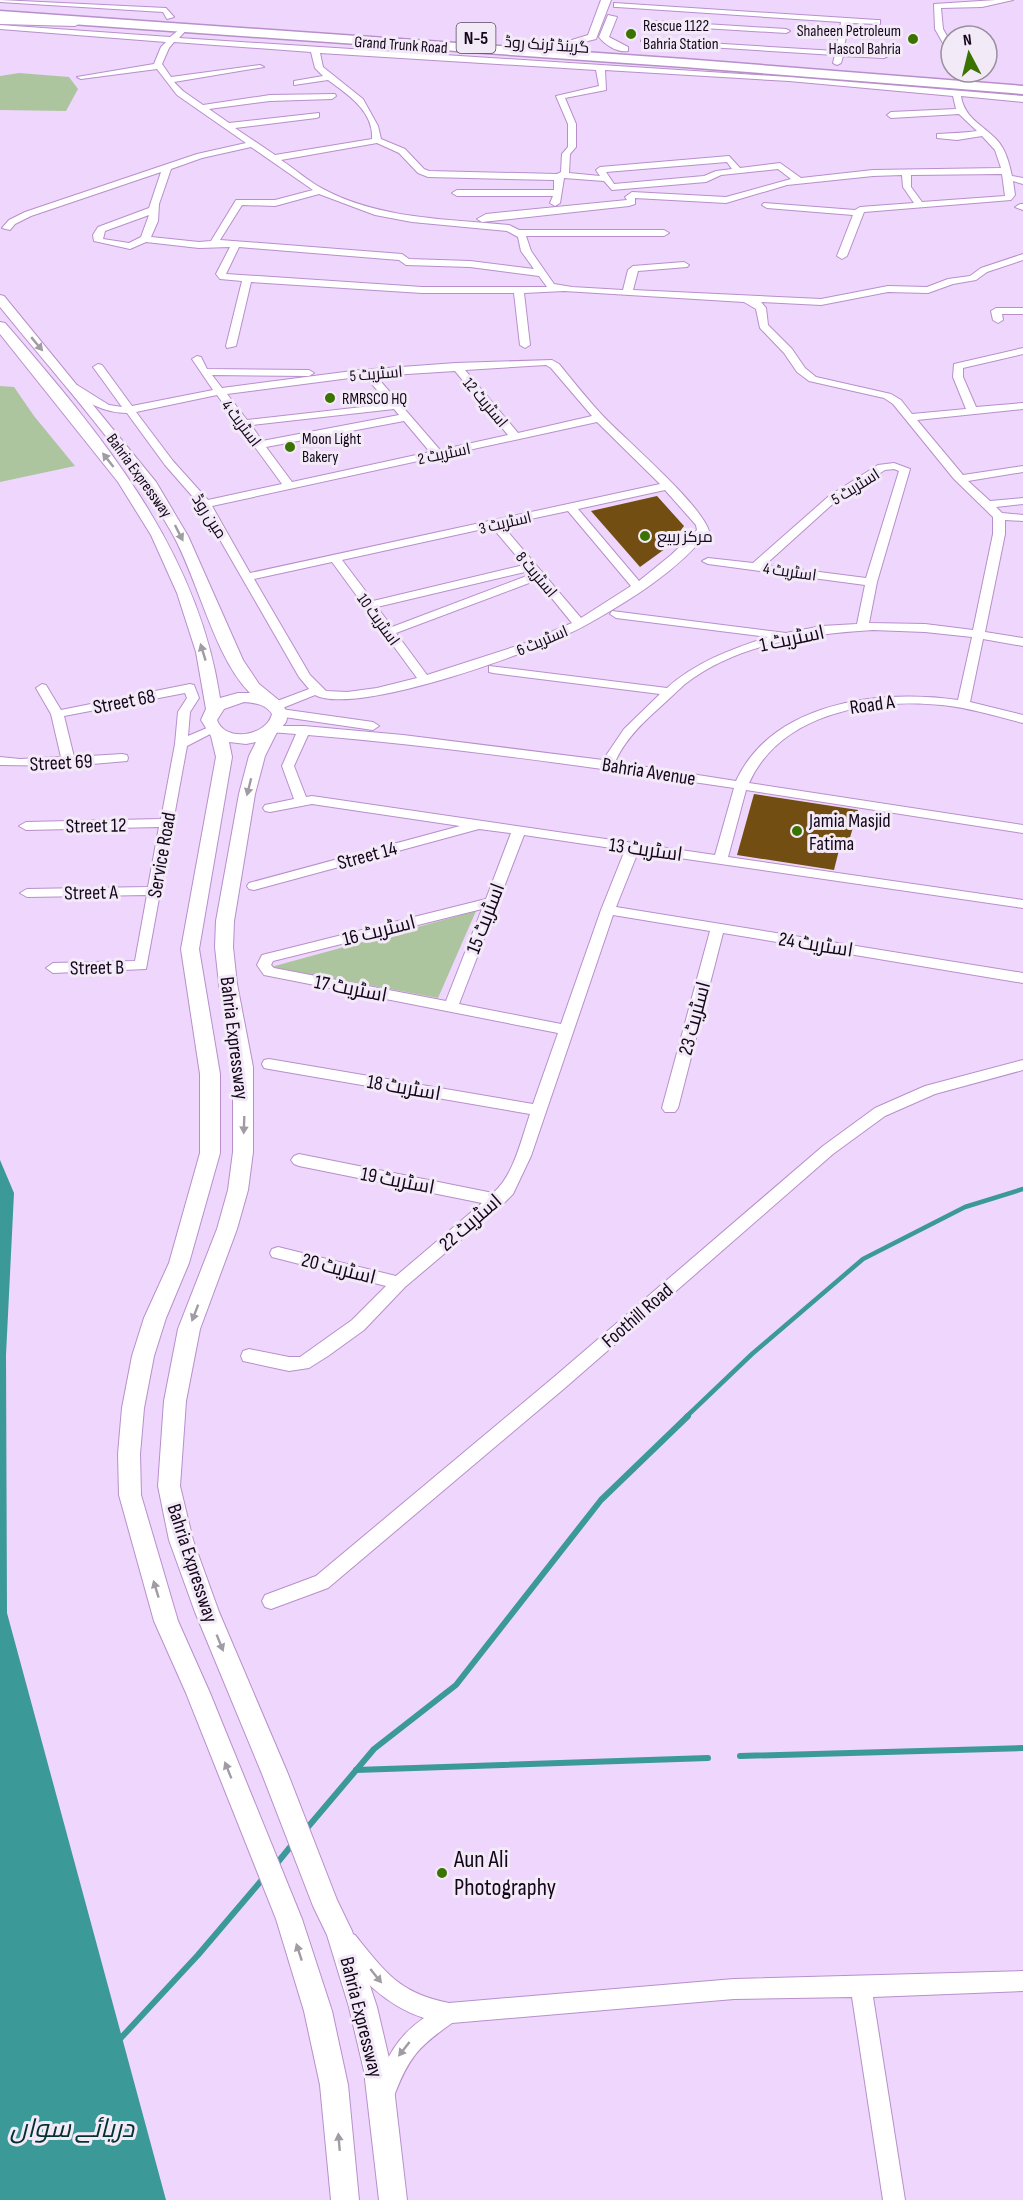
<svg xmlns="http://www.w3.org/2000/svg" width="1023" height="2200" font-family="'Sofia Sans Condensed',Cairo,sans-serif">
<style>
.green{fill:#adc59f}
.water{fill:#3b9998}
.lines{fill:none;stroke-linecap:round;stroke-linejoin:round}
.stream-far1{stroke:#3b9998;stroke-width:4.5}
.stream{stroke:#3b9998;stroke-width:6}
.building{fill:#724e12}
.minor-casing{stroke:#b88fcb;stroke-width:2}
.major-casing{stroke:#b88fcb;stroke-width:2}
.highway-casing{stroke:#b88fcb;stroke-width:3}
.minor{fill:#fff;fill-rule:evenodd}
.major{fill:#fff;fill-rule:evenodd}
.highway{fill:#fff;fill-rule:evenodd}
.oneway{fill:#a19ba3}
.poi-dot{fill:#3b7300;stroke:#f3eaf7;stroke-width:2}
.labels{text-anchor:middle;stroke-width:6;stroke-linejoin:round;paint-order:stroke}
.far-poi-label{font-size:16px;fill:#14051a;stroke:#f3eaf7;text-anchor:start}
.far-street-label{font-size:16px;fill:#14051a;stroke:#f3eaf7}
.shield{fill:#f3eaf7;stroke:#574a5c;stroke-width:1.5}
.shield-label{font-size:18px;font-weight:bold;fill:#14051a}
.street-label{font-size:20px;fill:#14051a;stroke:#f3eaf7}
.poi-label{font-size:20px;fill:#14051a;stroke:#f3eaf7;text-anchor:start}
.near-poi-label{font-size:24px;fill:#14051a;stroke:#f3eaf7;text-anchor:start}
.near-water-label{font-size:26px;font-style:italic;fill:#023130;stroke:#f3eaf7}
</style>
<rect width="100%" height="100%" fill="#efd6fc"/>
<g class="green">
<polygon points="19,73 69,77 78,89 66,111 0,110 0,76"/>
<polygon points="0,386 14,387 34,416 75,466 0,482"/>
<polygon points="476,911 438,998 271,967"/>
</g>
<polygon class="water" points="0,1160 14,1193 6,1355 7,1613 166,2200 0,2200"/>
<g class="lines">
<polyline class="stream-far1" points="686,1417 752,1354 863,1259 965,1207 1023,1189"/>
<g class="stream">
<polyline points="740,1756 1023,1748"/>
<polyline points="356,1770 708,1758"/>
<polyline points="308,1827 374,1749 456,1685 601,1500 688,1416"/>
<polyline points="278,1862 291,1846"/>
<polyline points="119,2040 198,1955 261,1881"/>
</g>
</g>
<g class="building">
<polygon points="657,496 684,526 669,546 640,567 591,511"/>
<polygon points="754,794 858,810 849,841 840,846 834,870 737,855"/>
</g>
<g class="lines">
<defs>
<g id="minor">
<polygon points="0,0 166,8 174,17 167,19 163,12 0,2"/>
<polygon points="996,0 1013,0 982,7 941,8 943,29 951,43 951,52 948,52 935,29 934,4"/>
<polygon points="614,3 877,20 880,20 880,24 849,23 843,51 884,54 888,56 884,58 843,56 841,63 837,65 833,63 835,55 645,43 641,41 642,39 836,51 841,22 617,7 614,7"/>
<polygon points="657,21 786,29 790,31 786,33 654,25 654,21"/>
<path d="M0,25L170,37L184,26L188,28L179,38L789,77L1023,96V102L961,96C964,118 983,125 997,140C1006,150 1009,163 1012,176L1023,178V184L1013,181L1015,195L1011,200L864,212L847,256L842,259L837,256L853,215L767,208L762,205L764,203L855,210L860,207L914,203L903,187L902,175L873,176L787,185L726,203L635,198V204L629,206L482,222L477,219L486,214L627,200L625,197L632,192L726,197L791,179L778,169L721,175L706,182L612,190L604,181L564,178L560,203L555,206L550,203L553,196H457L452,193L457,190H554V180L428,177L418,173L399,153L377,143L281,160C295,169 308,181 323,189C379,219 447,219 509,225L519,230H664L669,233L664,236H526L531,251L554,284L572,287L623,290L628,270L633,266L684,262L689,265L687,267L638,271L633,290L821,299L888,286L927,287L948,279L970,276L981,268L1023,254V260L987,272L976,280L953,284L928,293L888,292L821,305L761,302L766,308L768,325L792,349L805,368L816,377L891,394L901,400L912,414L966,409L953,377L954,364L1023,348V354L963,368V377L976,407L1023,403V409L917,420L963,475L1023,466V472L968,481L990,501L1023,498V504L996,507L1002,513L1023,515V521L1005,520V534L985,632L1023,638V646L983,639L970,702L1023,715V723C996,716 970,708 942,705C872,698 781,712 749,783L1023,825V833L746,790L728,857L1023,900V908L638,852L616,907L1023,973V983L723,933L678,1108L675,1112H665L662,1108L710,931L613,915L531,1156L513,1194L503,1204L405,1287L364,1330L328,1356L309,1368L289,1371L243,1361L241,1356L243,1351L249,1349L289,1357H300L352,1320L386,1286L272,1257L270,1253L272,1249L278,1247L396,1276L482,1203L299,1166L294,1164L291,1160L294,1156L299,1154L493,1193C514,1175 521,1140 530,1114L269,1069L264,1068L262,1064L264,1060L269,1059L533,1104L558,1033L264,975L257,965L262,955L486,899L511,833L479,829L254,890L249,889L247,886L249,883L460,826L312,804L270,812L265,811L263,808L265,805L294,799L282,766L296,734L270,732L268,729L270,726H304L403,735L603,760L624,729L660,694L493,673L489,672V666L667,688C696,662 732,649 768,637L616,618L610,614L612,611L786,633L822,626L857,624L865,585L708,564L702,561L708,558L753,563L829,496L878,465L894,463L910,469L877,582L869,623L925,624L973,630L993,534V517L954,479L893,404L884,398L809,381L797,372L784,353L760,328L756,309L744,302L564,291L524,293L530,345L525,348L520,345L514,293H422L251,282L236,346L227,348L226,346L242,281L220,279L216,274L230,247L199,248L146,242L130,249L94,241L93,235L98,227L149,208L161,172L31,216L15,224L10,230L2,228L9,220L25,212L197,154L246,143L177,95L157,69L81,79L77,77L154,64L161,47L166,42L0,29ZM174,42L311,52L315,68L323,76L294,81V85L328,80C347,94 374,111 372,139L275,155L235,128L316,118L319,117V113L229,123L209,109L270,101L332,99L336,96L335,94L270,95L203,105L183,91L174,82L264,67L260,65L171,77L162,64L169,48ZM320,53L596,70L599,86L556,96L568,124V147L562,154L561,172L557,174L429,171L424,169L405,149L381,139L378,126L363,99L323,67ZM605,70L789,81L953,96L956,109L891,112L887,115L891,118L959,114L977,131C963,133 950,133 937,134V138L957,140L982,136L995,150L1001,168L873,170L801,178L780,163L740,168L729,156L600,167L596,170L600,176L569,173L570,154L576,147V124L565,98L606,90ZM251,147L313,190L275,200H236L211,241L199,242L151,237L158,221L159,204L171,169L202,158ZM727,162L732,169L716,171L704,176L614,184L606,172ZM1002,174L1005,196L922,202L911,187V175ZM319,194L375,215L412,222L507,231L518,237L521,251L534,269L470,261L409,259L402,254L220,240L242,205L275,206ZM149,215L141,237L129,243L103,239L105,231ZM239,247L399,260L406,265L470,267L539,276L547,287H422L226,274ZM894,469L899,471L866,578L765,565L837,500L885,470ZM873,630L925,632L972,637L958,700C881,689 773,701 736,781L615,762C624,741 641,724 658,709C667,701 676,692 685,684C738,643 809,634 873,630ZM308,735C451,747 592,767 734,788L715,855L312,796L306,797L294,766ZM524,835L625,850L601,910L561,1024L459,1004ZM482,909L446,1001L274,968L271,965L273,961Z"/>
<polygon points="1020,204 1023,204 1023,210 1015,207"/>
<polygon points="996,308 1023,308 1023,314 1002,314 1003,320 998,323 993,320 991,311"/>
<path d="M197,356L201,357L207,369L309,370L314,373L309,376L212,375L222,388L360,370L456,363L552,360L559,364C573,381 588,400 603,416C627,441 700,503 709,531C678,571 629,601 586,625C543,649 357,717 315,695L280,709H272L270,706L272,703L309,689L299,677L200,505L165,465L127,413C105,413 84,402 68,387L77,385L109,405L122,407L93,367L98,364L102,365L132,406L213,390L192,359ZM546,365L551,368L592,416L518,433L465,370ZM455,371L508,435L440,450L376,376ZM365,376L389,404L247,420L227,394ZM217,395L282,484L208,500L173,461L136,412ZM394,409L399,415L262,441L251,425ZM404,421L430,452L292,482L266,447ZM597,422L660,484L250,573L212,506ZM665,490L696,525L697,530L671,555L639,581L578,509ZM568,511L631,586L581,618L502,525ZM492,527L524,565L373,601L342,560ZM332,562L417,678L377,688L347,692L326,691L310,675L254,579ZM529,571L532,574L392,627L377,607ZM537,580L572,623L523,644L427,675L396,633Z"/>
<polygon points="42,684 46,685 61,710 190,684 194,685 199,698 190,712 188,736 214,725 220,729 187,746 146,969 53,973 46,968 53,963 135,961 147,895 27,897 20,893 27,889 148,887 159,827 26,830 19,826 26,822 161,819 175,744 178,712 187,698 185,693 64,716 74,757 122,754 127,755 128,758 127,761 69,766 0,765 0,757 20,759 61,757 51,714 36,688"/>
<polygon points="281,709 373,722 379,726 373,730 277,716 275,713 277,710"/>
<polygon points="1023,1060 1023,1070 935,1094 885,1116 833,1154 566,1387 328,1588 271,1609 265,1607 262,1601 265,1595 316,1576 554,1377 823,1146 875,1108 925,1086"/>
<path d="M348,1932L355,1935C386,1973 399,1993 449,2003L734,1979L1023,1971V1991L873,1997L905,2200H883L852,1997L734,1999L452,2023C418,2047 409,2057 394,2096L386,2099L378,2096L375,2088C386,2059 397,2036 424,2018C389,2007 352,1975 338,1942L341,1935Z"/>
</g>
<g id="major">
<polygon points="601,0 611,0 596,39 559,48 559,44 588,35"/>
<path d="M608,15L617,17L609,37L628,47V51C618,53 605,45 599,37Z"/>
<polygon points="0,18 75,20 80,23 75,26 0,24"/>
<path d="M0,295L4,296L156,482L188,536L243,660L259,684L281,702L288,714L286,722L276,734L265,756L255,794L234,921L233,947L237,984L253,1067V1152L248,1190L237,1229L200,1329L186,1401L180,1486L193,1540L219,1612L288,1774L337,1900L352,1931L377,2007L392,2071L407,2200H379L364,2071L349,2007L327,1935L313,1906L262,1774L195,1612L169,1540L158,1486L164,1401L178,1329L217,1229L228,1190L233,1152V1067L219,984L215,947L216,921L239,794L249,756L256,742L246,744L229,742L232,757L199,949L220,1074V1153L189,1263L166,1318L154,1356L144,1408L140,1454L141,1495L178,1621L210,1693L302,1919L332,2011L348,2085L359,2200H331L320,2085L304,2011L276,1919L186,1693L154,1621L119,1495L118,1454L122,1408L132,1356L144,1318L169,1263L200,1153V1074L181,949L216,757L211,736L201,720L206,709L196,652L177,593L151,535L118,482L0,334V322L5,323C100,433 198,549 220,698L238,693H250C214,657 198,579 172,533C125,451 59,380 0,307ZM244,702C255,703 266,704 272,714C267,736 225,743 217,720L224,709Z"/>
</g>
<polygon id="highway" points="0,11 684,59 1023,86 1023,94 684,67 0,19"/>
</defs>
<use href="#minor" class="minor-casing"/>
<use href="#major" class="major-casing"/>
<use href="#highway" class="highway-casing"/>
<use href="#minor" class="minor"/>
<use href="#major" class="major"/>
<use href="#highway" class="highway"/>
</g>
<defs><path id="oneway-solid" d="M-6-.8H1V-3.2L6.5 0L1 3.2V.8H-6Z" transform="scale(1.5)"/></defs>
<g class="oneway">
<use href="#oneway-solid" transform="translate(37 344) rotate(50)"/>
<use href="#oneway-solid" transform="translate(108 460) rotate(-128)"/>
<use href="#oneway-solid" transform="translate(179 533) rotate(63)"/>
<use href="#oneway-solid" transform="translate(203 652) rotate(-107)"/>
<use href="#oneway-solid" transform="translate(249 787) rotate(104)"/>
<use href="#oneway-solid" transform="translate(244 1125) rotate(92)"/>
<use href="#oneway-solid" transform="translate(195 1313) rotate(111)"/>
<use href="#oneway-solid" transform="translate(156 1589) rotate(-107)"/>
<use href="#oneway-solid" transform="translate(220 1643) rotate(68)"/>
<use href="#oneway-solid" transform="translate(228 1770) rotate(-112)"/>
<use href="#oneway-solid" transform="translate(299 1952) rotate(-108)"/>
<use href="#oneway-solid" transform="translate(376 1976) rotate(51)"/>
<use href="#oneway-solid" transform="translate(404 2049) rotate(128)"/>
<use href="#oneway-solid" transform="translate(339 2142) rotate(-95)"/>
</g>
<g class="poi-dot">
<circle cx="631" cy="34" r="6"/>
<circle cx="913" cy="39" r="6"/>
<circle cx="330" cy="398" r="6"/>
<circle cx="290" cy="447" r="6"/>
<circle cx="645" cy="536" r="6"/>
<circle cx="797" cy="831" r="6"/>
<circle cx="442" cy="1873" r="6"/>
</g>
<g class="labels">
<g class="far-poi-label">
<text x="643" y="31">Rescue 1122<tspan x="643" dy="18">Bahria Station</tspan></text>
<text x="901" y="36" text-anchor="end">Shaheen Petroleum<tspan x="901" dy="18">Hascol Bahria</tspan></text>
<text x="342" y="404">RMRSCO HQ</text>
<text x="302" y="444">Moon Light<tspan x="302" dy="18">Bakery</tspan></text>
<text x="657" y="542">مرکز ربیع</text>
</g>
<g class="far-street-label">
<text transform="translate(401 44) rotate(4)" y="6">Grand Trunk Road</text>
<text transform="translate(547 44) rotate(4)" y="6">گرینڈ ٹرنک روڈ</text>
<text transform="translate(376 373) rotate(-5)" y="6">اسٹریٹ 5</text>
<text transform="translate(486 402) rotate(50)" y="6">اسٹریٹ 12</text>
<text transform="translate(242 423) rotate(53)" y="6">اسٹریٹ 4</text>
<text transform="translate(444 453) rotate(-12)" y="6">اسٹریٹ 2</text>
<text transform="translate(140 475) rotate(54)" y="6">Bahria Expressway</text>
<text transform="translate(855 486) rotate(-32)" y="6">اسٹریٹ 5</text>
<text transform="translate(210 516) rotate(57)" y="6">مین روڈ</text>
<text transform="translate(505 522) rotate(-13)" y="6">اسٹریٹ 3</text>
<text transform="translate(790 571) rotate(8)" y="6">اسٹریٹ 4</text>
<text transform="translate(537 574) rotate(50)" y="6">اسٹریٹ 8</text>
<text transform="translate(379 619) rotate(54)" y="6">اسٹریٹ 10</text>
<text transform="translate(542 640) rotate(-23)" y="6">اسٹریٹ 6</text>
</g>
<rect class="shield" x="456.5" y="23" width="39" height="30" rx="4.5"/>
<g class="shield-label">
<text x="476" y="44">N-5</text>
</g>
<g class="street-label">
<text transform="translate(792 638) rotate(-12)" y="7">اسٹریٹ 1</text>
<text transform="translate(124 701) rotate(-11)" y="7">Street 68</text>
<text transform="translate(872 704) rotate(-8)" y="7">Road A</text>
<text transform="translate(61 762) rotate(-3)" y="7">Street 69</text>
<text transform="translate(649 771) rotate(9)" y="7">Bahria Avenue</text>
<text transform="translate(96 825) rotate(-1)" y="7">Street 12</text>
<text transform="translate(646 849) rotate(8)" y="7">اسٹریٹ 13</text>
<text transform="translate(161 855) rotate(-80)" y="7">Service Road</text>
<text transform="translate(367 855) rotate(-15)" y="7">Street 14</text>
<text transform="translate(91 892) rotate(-1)" y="7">Street A</text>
<text transform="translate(485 918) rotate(-69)" y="7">اسٹریٹ 15</text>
<text transform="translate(379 930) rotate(-14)" y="7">اسٹریٹ 16</text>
<text transform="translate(816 944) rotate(9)" y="7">اسٹریٹ 24</text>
<text transform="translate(97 967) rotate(-1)" y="7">Street B</text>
<text transform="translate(351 988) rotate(11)" y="7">اسٹریٹ 17</text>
<text transform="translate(694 1018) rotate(-75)" y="7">اسٹریٹ 23</text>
<text transform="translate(235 1038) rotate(83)" y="7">Bahria Expressway</text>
<text transform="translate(404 1087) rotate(10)" y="7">اسٹریٹ 18</text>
<text transform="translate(398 1180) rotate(11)" y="7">اسٹریٹ 19</text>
<text transform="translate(470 1222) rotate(-41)" y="7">اسٹریٹ 22</text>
<text transform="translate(339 1268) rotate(14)" y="7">اسٹریٹ 20</text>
<text transform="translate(637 1315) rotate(-41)" y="7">Foothill Road</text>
<text transform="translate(193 1563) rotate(72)" y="7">Bahria Expressway</text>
<text transform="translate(362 2017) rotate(76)" y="7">Bahria Expressway</text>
</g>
<g class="poi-label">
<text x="809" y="827">Jamia Masjid<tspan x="809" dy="23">Fatima</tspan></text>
</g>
<g class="near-poi-label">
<text x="454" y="1867">Aun Ali<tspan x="454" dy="28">Photography</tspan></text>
</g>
<g class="near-water-label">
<text x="72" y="2137">دریائے سواں</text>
</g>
</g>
<g transform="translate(969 54) rotate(353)"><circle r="28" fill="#f3eaf7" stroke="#9a8e9f" stroke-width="1.5"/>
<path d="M0-4.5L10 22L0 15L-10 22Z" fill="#3b7300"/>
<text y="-9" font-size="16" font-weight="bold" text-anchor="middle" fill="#14051a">N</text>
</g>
</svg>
